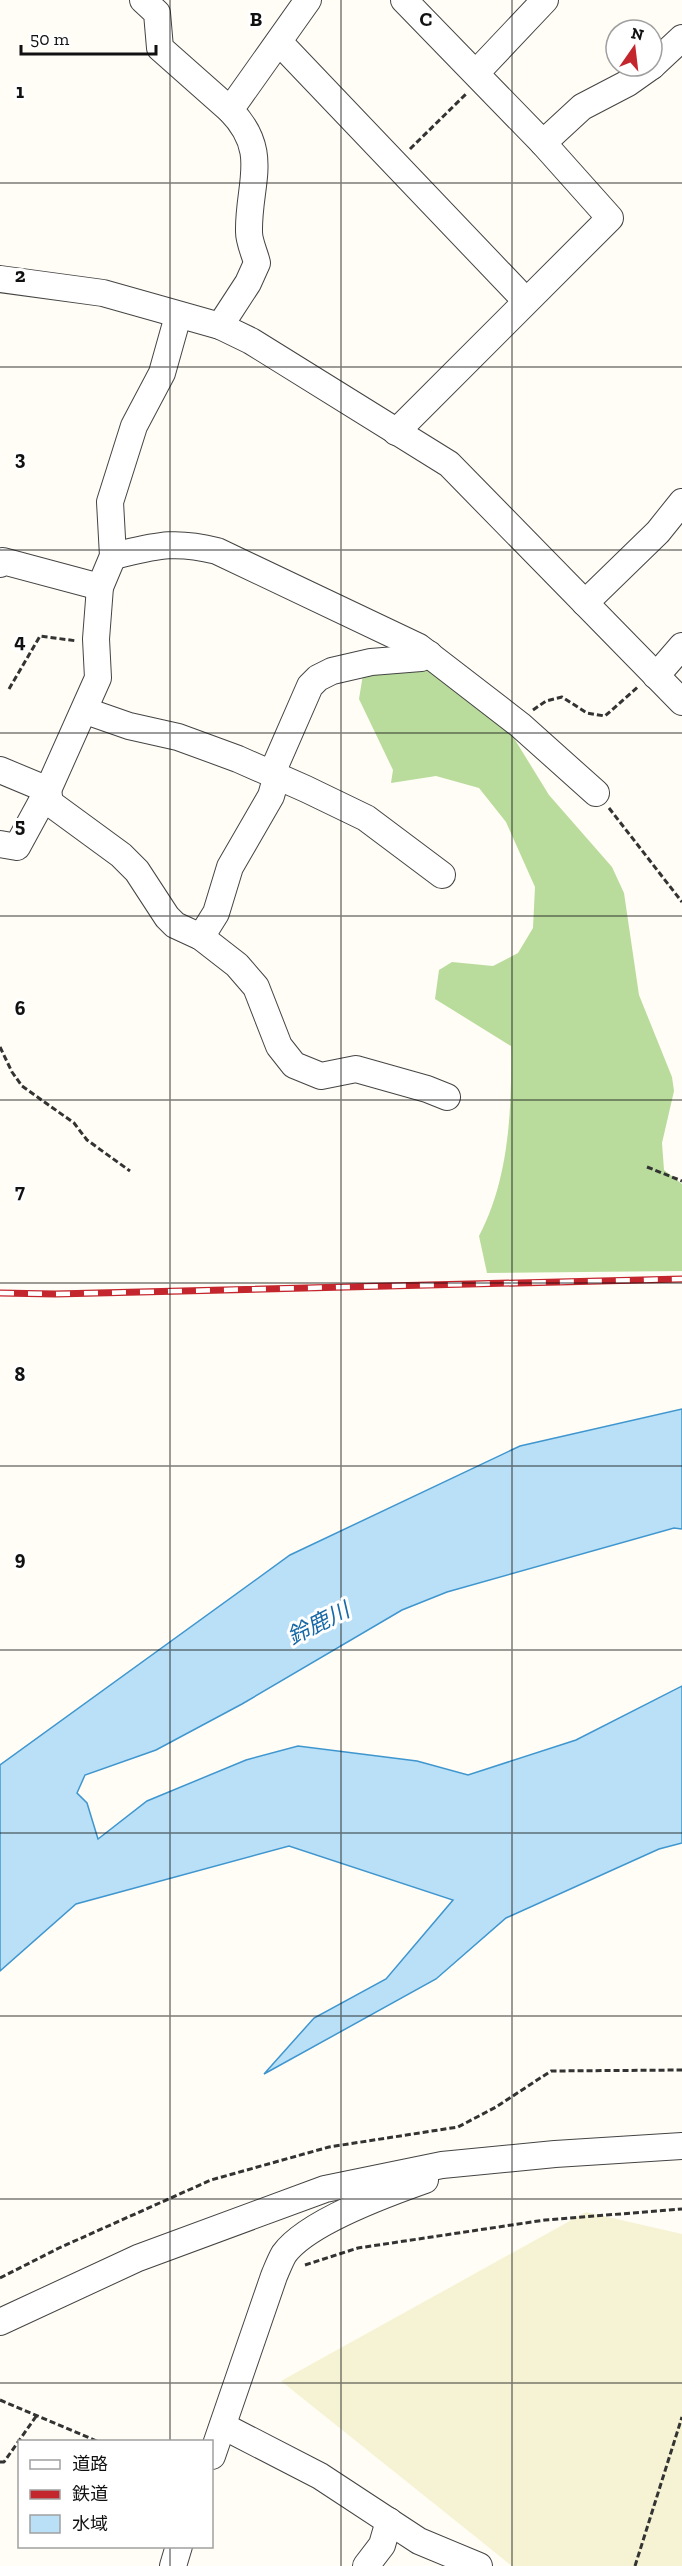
<svg xmlns="http://www.w3.org/2000/svg" width="682" height="2566" font-family="'Zilla Slab','Noto Sans JP',serif">
<style>
.farmland{fill:#f6f3d4}
.forest{fill:#b9dc9c}
.water{fill:#b9e0f7;stroke:#3f96cf;stroke-width:1.5}
.lines{fill:none;stroke-linecap:round;stroke-linejoin:round}
.minor-casing{stroke:#444;stroke-width:28}
.path{stroke:#333;stroke-width:3;stroke-dasharray:6 3;stroke-linecap:butt}
.minor{stroke:#fff;stroke-width:26}
.rail-casing{stroke:#c4262e;stroke-width:7}
.rail{stroke:#fff;stroke-width:4.5;stroke-dasharray:14;stroke-linecap:butt}
.grid{fill:none;stroke:#111;stroke-width:1.5;stroke-opacity:0.55}
.labels{text-anchor:middle;stroke-width:6;stroke-linejoin:round;paint-order:stroke}
.water-label{font-size:22px;font-style:italic;fill:#1768a6;stroke:#fff}
.grid-label{font-size:20px;text-anchor:middle;font-weight:bold;fill:#111;stroke:#fff;stroke-width:6;stroke-linejoin:round;paint-order:stroke}
</style>
<rect width="100%" height="100%" fill="#fffdf5"/>
<polygon class="farmland" points="586,2212 682,2234 682,2566 512,2566 281,2381"/>
<path class="forest" d="M366,656L423,666L472,692L512,735L549,795L612,867L624,893L639,995L672,1077L674,1091L662,1143L664,1170L682,1184V1271L487,1273L479,1236C509,1180 512,1109 511,1046L435,999L439,970L452,962L493,966L518,953L533,928L535,887L506,822L479,788L436,776L391,783L393,770L359,699Z"/>
<polygon class="water" points="682,1409 682,1529 674,1528 447,1592 402,1610 242,1704 156,1750 85,1775 77,1793 87,1803 98,1839 147,1801 246,1760 298,1746 417,1761 468,1775 576,1740 682,1686 682,1843 659,1849 506,1918 436,1979 264,2074 314,2018 386,1979 453,1900 289,1846 76,1904 0,1971 0,1765 290,1555 520,1446"/>
<g class="lines">
<defs>
<g id="minor">
<polyline points="143,0 157,13 160,48 230,110"/>
<polyline points="279,42 526,301"/>
<polyline points="652,66 682,38"/>
<polyline points="476,73 545,0"/>
<polyline points="543,143 582,107 628,83 652,66"/>
<polyline points="0,279 103,293 220,326 251,341 449,464 682,702"/>
<path d="M220,326L248,283L257,263C255,254 249,242 249,232C248,183 271,152 230,110L308,0"/>
<polyline points="396,432 610,218 543,143 404,0"/>
<path d="M113,556C156,546 173,540 217,551L419,647L520,725L596,793"/>
<polyline points="0,564 3,561 100,587"/>
<polyline points="585,603 658,532 682,502"/>
<polyline points="656,676 682,646"/>
<polyline points="86,711 129,726 178,737 238,759 306,789 366,818 442,875"/>
<polyline points="0,770 48,790 50,803 121,855 137,871 167,917 175,925 201,937 237,965 256,987 279,1046 294,1065 321,1076 356,1069 427,1089 447,1097"/>
<polyline points="0,844 17,847 48,790 98,678 96,639 100,587 113,556 110,502 134,426 162,373 178,316"/>
<polyline points="201,937 216,913 230,867 271,796 275,782 272,773 310,686 318,678 332,671 371,662 421,658 429,654"/>
<polyline points="0,2322 138,2258 325,2189 442,2165 555,2154 682,2146"/>
<polyline points="223,2426 320,2476 419,2541 479,2566"/>
<path d="M212,2456L274,2276C277,2269 280,2261 284,2254C307,2222 388,2193 425,2180"/>
<polyline points="173,2566 179,2546"/>
<polyline points="366,2566 382,2545 389,2521"/>
</g>
</defs>
<use href="#minor" class="minor-casing"/>
<g class="path">
<polyline points="410,149 467,93"/>
<polyline points="9,689 40,636 77,641"/>
<polyline points="533,710 546,701 562,697 587,713 605,716 639,686"/>
<polyline points="609,808 682,902"/>
<polyline points="0,1047 12,1072 22,1086 74,1123 87,1140 130,1171"/>
<polyline points="647,1167 682,1181"/>
<polyline points="305,2265 358,2248 545,2220 682,2209"/>
<polyline points="0,2278 59,2248 211,2180 329,2147 458,2127 496,2107 551,2071 682,2070"/>
<polyline points="0,2400 99,2442"/>
<polyline points="0,2462 4,2462 37,2415"/>
<polyline points="635,2566 682,2417"/>
</g>
<use href="#minor" class="minor"/>
<defs>
<polyline id="rail" points="0,1293 55,1294 682,1279"/>
</defs>
<use href="#rail" class="rail-casing"/>
<use href="#rail" class="rail"/>
</g>
<path class="grid" d="M170,0V2442M341,0V2566M512,0V2566M0,183H682M0,367H682M0,550H682M0,733H682M0,916H682M0,1100H682M0,1283H682M0,1466H682M0,1650H682M0,1833H682M0,2016H682M0,2199H682M0,2383H682M170,2546V2566"/>
<g class="labels">
<g class="water-label">
<text transform="translate(318 1623) rotate(-27)" y="8">鈴鹿川</text>
</g>
</g>
<g class="grid-label">
<text x="256" y="26">B</text>
<text x="426" y="26">C</text>
<text x="20" y="98">1</text>
<text x="20" y="282">2</text>
<text x="20" y="465">3</text>
<text x="20" y="648">4</text>
<text x="20" y="832">5</text>
<text x="20" y="1015">6</text>
<text x="20" y="1198">7</text>
<text x="20" y="1381">8</text>
<text x="20" y="1565">9</text>
</g>
<rect x="18" y="2440" width="195" height="108" fill="#ffffff" stroke="#a0a0a0" stroke-width="1.5"/>
<rect x="30" y="2460" width="30" height="9" fill="#ffffff" stroke="#a0a0a0" stroke-width="1.5"/>
<text x="72" y="2470" font-size="18" fill="#111111">道路</text>
<rect x="30" y="2490" width="30" height="9" fill="#c4262e" stroke="#a0a0a0" stroke-width="1.5"/>
<text x="72" y="2500" font-size="18" fill="#111111">鉄道</text>
<rect x="30" y="2515" width="30" height="18" fill="#b9e0f7" stroke="#a0a0a0" stroke-width="1.5"/>
<text x="72" y="2530" font-size="18" fill="#111111">水域</text>
<g transform="translate(634 48) rotate(14)"><circle r="28" fill="#ffffff" stroke="#a0a0a0" stroke-width="1.5"/>
<path d="M0-4.5L10 22L0 15L-10 22Z" fill="#c4262e"/>
<text y="-9" font-size="16" font-weight="bold" text-anchor="middle" fill="#111111">N</text>
</g>
<path d="M21 45v9h135v-9" fill="none" stroke="#111111" stroke-width="3"/>
<text x="30" y="45" font-size="18" fill="#111111" stroke="#ffffff" stroke-width="4.5" paint-order="stroke">50 m</text>
</svg>
